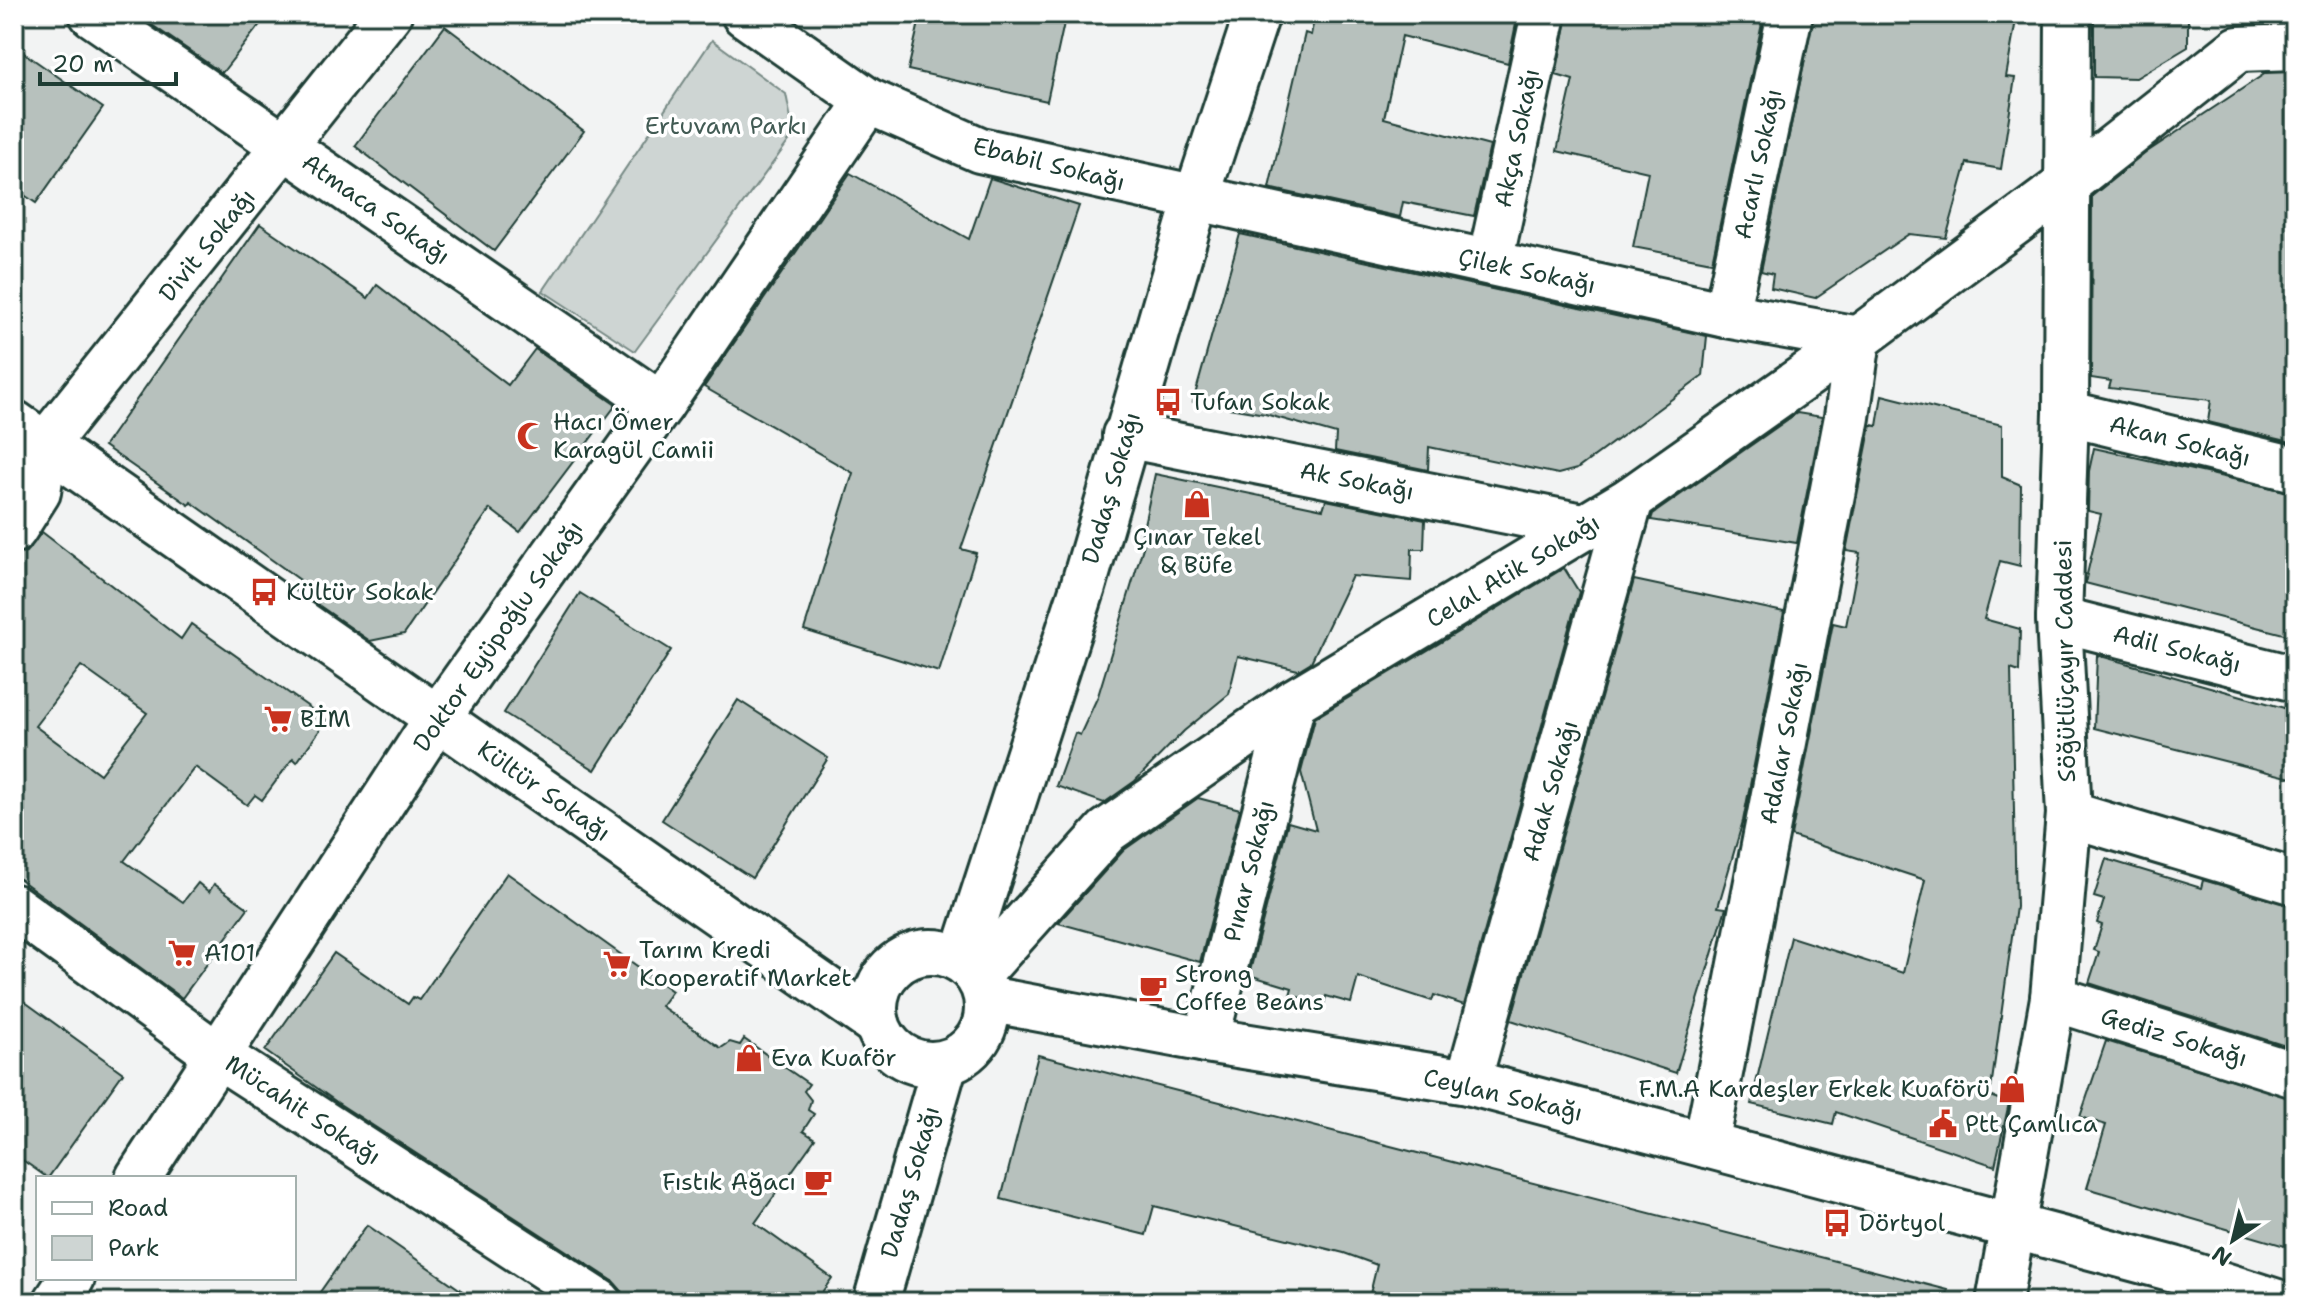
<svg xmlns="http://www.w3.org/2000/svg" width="2309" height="1316" font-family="'Shantell Sans',sans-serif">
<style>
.green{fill:#ced5d3;stroke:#768984;stroke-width:2}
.building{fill:#b7c1bd;stroke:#1f3d34;stroke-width:2;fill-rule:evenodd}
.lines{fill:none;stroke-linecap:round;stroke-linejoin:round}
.minor-casing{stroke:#1f3d34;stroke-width:50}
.tertiary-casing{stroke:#1f3d34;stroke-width:50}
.minor{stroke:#fff;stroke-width:44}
.tertiary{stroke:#fff;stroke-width:44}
.labels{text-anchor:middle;stroke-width:7;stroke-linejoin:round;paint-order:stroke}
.park-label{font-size:24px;fill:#425b54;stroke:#fff}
.street-label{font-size:24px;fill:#1f3d34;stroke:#fff}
.poi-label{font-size:24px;fill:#1f3d34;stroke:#fff;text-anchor:start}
</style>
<rect width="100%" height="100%" fill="#f2f3f3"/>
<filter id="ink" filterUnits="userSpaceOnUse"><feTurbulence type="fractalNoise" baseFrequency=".0125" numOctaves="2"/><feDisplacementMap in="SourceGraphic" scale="16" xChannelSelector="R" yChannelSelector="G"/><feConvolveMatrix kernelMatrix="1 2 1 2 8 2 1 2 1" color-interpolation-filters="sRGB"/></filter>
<g filter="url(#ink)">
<polygon class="green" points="712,40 786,94 794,134 635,351 543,291"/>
<g class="building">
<polygon points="136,14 268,14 222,73"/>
<polygon points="921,14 1066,14 1047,101 908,70"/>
<polygon points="1315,14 1518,14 1508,63 1402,36 1384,118 1490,146 1474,216 1403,202 1400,217 1269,188 1305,33 1311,35"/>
<polygon points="1568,14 1764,14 1712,262 1633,247 1648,172 1557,151 1573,80 1556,75"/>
<polygon points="1814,14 1979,14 2016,20 2006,77 2015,78 2001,169 1967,163 1946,238 1909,234 1815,298 1771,288 1773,274 1761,271"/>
<polygon points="2094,14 2188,14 2188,47 2136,78 2094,77"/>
<polygon points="445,26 584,131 494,251 355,146"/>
<polygon points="14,46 103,108 36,203 14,188"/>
<polygon points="2295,72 2295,443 2208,422 2211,400 2109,388 2111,381 2091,378 2092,196 2147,152 2266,73"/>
<polygon points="850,173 969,239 990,178 1079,206 961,549 976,553 939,672 804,630 853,473 704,387"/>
<polygon points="260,224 368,298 377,285 508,385 535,349 616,405 520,532 490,509 404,634 370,641 294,588 300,580 191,502 189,505 104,446"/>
<polygon points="1240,234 1707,336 1703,376 1577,469 1558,474 1429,447 1428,470 1335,451 1336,434 1265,414 1193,402"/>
<polygon points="1882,395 2002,425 2002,477 2021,485 2020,566 2000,561 1984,619 2020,629 2019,672 2011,669 2016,907 1990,1096 2009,1103 1995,1166 1836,1112 1833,1124 1751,1104 1791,937 1903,973 1925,880 1791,836 1833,623 1846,626 1860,553 1846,551 1871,425 1877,426"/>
<polygon points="1797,413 1822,417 1797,543 1651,520 1653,514"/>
<polygon points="2094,448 2295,493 2295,637 2085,583 2101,514 2088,511 2089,471"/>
<polygon points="1155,474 1323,509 1326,500 1425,520 1424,549 1412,549 1411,581 1352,576 1311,662 1298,670 1238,656 1229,694 1184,731 1135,781 1104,803 1056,786 1075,733 1080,735 1098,696 1144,544 1140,543"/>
<path d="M42,532L181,639L191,624L327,720L297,762L293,758L262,800L255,795L247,805L195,767L124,861L183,902L198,883L209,892L214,884L248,908L182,998L14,875V555L26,552ZM81,666L147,713L100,774L35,726Z"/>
<polygon points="1564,568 1579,592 1464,1005 1434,995 1432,1001 1358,977 1351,1003 1326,996 1324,1004 1290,995 1292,988 1249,975 1288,822 1316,830 1301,772 1315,718"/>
<polygon points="1634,580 1784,612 1743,821 1718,907 1726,908 1676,1073 1511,1020"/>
<polygon points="580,593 671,650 595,770 504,713"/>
<polygon points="2097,655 2295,711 2295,779 2094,728"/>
<polygon points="738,700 828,758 752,878 662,820"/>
<polygon points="1198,798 1240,809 1200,962 1058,923 1124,850"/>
<polygon points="2106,859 2201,888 2203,880 2295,906 2295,1049 2089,983 2099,952 2094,950 2102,925 2097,923 2104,900 2094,897"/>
<polygon points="507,873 672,991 661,1006 721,1048 730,1042 740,1045 744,1039 809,1084 804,1091 811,1100 808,1110 814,1114 803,1131 815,1139 755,1223 832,1278 815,1302 624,1302 621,1290 613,1281 338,1103 265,1051 334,953 408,1004 413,997 419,1000"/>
<polygon points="14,994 123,1073 48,1178 14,1154"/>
<polygon points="2106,1041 2295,1099 2295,1249 2087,1188 2106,1125 2080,1117"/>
<polygon points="1038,1055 1948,1290 1946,1302 1368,1302 1377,1265 1344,1253 1154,1206 1146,1235 1001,1199"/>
<polygon points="367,1225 478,1302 313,1302"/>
</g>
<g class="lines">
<defs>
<g id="minor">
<polyline points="92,14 661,405"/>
<polyline points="744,14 868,101 980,150 1726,315 1858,339 1847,417 1706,1145"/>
<polyline points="1490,262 1544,14"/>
<polyline points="1726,315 1790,14"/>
<polyline points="2066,413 2295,469"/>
<polyline points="14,423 877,1024"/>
<polyline points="1125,435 1588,527"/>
<polyline points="14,465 45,445 389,14"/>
<polyline points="14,530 38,492 45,445"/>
<polyline points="2059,619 2295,679"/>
<polyline points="2069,814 2295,882"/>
<polyline points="14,907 219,1056 599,1302"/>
<circle cx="931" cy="1008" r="56"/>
<polyline points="962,960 1083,587 1196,199 1257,14"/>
<polyline points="978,975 1107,831 1293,702 1631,499 1858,339 2067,184 2238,49 2295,47"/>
<polyline points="2053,998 2295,1075"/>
<polyline points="987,999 1206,1040 1468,1082 2012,1226"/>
<polyline points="1206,1040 1293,702"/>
<polyline points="1468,1082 1631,499"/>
<polyline points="138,1178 438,717 661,405 868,101"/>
<polyline points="56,1302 72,1278"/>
<polyline points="876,1302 945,1063"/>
</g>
<g id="tertiary">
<polyline points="2012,1226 2174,1269 2277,1302"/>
<polyline points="1999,1302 2053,998 2069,814 2059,619 2066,413 2068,14"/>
</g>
</defs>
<use href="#minor" class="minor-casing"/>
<use href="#tertiary" class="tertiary-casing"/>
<use href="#minor" class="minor"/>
<use href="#tertiary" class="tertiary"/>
</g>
</g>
<defs>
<symbol id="bus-bare" viewBox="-9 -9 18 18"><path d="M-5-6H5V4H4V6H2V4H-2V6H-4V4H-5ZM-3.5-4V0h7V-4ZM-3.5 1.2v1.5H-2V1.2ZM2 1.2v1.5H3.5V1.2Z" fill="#c8321e" stroke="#fff" stroke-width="2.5" paint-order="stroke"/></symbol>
<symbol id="mosque-bare" viewBox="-9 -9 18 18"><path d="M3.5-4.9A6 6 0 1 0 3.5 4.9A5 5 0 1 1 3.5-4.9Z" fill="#c8321e" stroke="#fff" stroke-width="2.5" paint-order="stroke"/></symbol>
<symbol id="shop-bare" viewBox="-9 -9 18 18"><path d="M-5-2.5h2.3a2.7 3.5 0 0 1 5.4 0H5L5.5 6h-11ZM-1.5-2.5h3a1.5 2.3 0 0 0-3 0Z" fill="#c8321e" stroke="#fff" stroke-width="2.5" paint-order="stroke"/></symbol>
<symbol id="supermarket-bare" viewBox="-9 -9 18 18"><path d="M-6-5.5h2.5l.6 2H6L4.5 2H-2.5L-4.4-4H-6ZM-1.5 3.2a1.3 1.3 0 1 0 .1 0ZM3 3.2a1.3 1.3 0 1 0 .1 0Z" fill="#c8321e" stroke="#fff" stroke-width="2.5" paint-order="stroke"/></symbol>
<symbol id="cafe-bare" viewBox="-9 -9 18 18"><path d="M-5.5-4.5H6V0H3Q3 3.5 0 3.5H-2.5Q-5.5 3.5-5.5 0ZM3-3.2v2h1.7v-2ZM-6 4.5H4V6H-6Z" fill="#c8321e" stroke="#fff" stroke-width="2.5" paint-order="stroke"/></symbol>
<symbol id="civic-bare" viewBox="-9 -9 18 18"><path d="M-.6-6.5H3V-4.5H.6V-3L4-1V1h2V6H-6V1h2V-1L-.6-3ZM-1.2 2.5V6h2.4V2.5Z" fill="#c8321e" stroke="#fff" stroke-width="2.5" paint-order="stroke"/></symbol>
</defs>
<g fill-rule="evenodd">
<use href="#bus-bare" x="1148" y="382" width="40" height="40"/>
<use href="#mosque-bare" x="511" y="416" width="40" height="40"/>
<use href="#shop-bare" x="1177" y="484" width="40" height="40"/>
<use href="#bus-bare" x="244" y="572" width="40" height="40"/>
<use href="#supermarket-bare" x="258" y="699" width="40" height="40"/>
<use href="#supermarket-bare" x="162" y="933" width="40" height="40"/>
<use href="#supermarket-bare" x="597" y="944" width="40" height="40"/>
<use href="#cafe-bare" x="1133" y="968" width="40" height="40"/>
<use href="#shop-bare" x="729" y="1038" width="40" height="40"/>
<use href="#shop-bare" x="1992" y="1069" width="40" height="40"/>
<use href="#civic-bare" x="1923" y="1104" width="40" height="40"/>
<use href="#cafe-bare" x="798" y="1162" width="40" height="40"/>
<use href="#bus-bare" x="1817" y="1203" width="40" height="40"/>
</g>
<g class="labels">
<g class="park-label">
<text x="726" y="134">Ertuvam Parkı</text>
</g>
<g class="street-label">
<text transform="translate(1517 138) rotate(-78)" y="8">Akça Sokağı</text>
<text transform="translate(1049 164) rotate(14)" y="8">Ebabil Sokağı</text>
<text transform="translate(1758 164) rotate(-78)" y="8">Acarlı Sokağı</text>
<text transform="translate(376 209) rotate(35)" y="8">Atmaca Sokağı</text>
<text transform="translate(207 245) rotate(-51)" y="8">Divit Sokağı</text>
<text transform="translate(1527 271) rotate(12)" y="8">Çilek Sokağı</text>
<text transform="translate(2180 441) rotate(14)" y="8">Akan Sokağı</text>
<text transform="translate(1357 481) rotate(11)" y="8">Ak Sokağı</text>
<text transform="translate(1111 488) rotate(-74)" y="8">Dadaş Sokağı</text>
<text transform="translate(1513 571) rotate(-31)" y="8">Celal Atik Sokağı</text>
<text transform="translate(498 636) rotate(-55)" y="8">Doktor Eyüpoğlu Sokağı</text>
<text transform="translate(2177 649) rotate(14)" y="8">Adil Sokağı</text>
<text transform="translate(2065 661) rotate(-91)" y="8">Söğütlüçayır Caddesi</text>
<text transform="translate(1784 743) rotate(-79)" y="8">Adalar Sokağı</text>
<text transform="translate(544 791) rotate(35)" y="8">Kültür Sokağı</text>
<text transform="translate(1550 791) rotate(-74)" y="8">Adak Sokağı</text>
<text transform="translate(1249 871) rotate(-76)" y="8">Pınar Sokağı</text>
<text transform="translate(2174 1037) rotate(17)" y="8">Gediz Sokağı</text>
<text transform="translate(1503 1095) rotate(13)" y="8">Ceylan Sokağı</text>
<text transform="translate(303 1110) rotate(33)" y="8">Mücahit Sokağı</text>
<text transform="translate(910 1182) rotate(-74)" y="8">Dadaş Sokağı</text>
</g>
<g class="poi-label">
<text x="1190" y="410">Tufan Sokak</text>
<text x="553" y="430">Hacı Ömer<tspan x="553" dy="28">Karagül Camii</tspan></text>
<text x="1197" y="545" text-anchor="middle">Çınar Tekel<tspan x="1197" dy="28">&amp; Büfe</tspan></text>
<text x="286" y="600">Kültür Sokak</text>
<text x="300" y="727">BİM</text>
<text x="639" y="958">Tarım Kredi<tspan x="639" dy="28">Kooperatif Market</tspan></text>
<text x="204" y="961">A101</text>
<text x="1175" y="982">Strong<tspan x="1175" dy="28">Coffee Beans</tspan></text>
<text x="771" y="1066">Eva Kuaför</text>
<text x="1990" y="1097" text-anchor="end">F.M.A Kardeşler Erkek Kuaförü</text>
<text x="1965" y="1132">Ptt Çamlıca</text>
<text x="796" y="1190" text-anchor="end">Fıstık Ağacı</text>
<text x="1859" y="1231">Dörtyol</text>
</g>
</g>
<rect width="2309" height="1316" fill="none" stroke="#fff" stroke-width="48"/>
<rect x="24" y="24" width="2261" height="1268" fill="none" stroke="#1f3d34" stroke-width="3" filter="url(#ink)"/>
<rect x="36" y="1176" width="260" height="104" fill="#ffffff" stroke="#a5b1ae" stroke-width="2"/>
<rect x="52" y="1202" width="40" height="12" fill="#ffffff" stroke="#a5b1ae" stroke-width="2"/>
<text x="108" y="1216" font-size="24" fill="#1f3d34">Road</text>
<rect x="52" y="1236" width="40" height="24" fill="#ced5d3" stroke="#a5b1ae" stroke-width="2"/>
<text x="108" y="1256" font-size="24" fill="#1f3d34">Park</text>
<g transform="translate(2233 1240) rotate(215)" stroke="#ffffff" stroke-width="6" paint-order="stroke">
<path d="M0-6L14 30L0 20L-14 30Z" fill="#1f3d34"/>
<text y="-12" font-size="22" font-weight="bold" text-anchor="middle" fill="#1f3d34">N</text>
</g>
<path d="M40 72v12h136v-12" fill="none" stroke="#1f3d34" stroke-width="4"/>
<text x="52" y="72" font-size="24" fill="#1f3d34" stroke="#ffffff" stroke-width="6" paint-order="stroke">20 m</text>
</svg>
